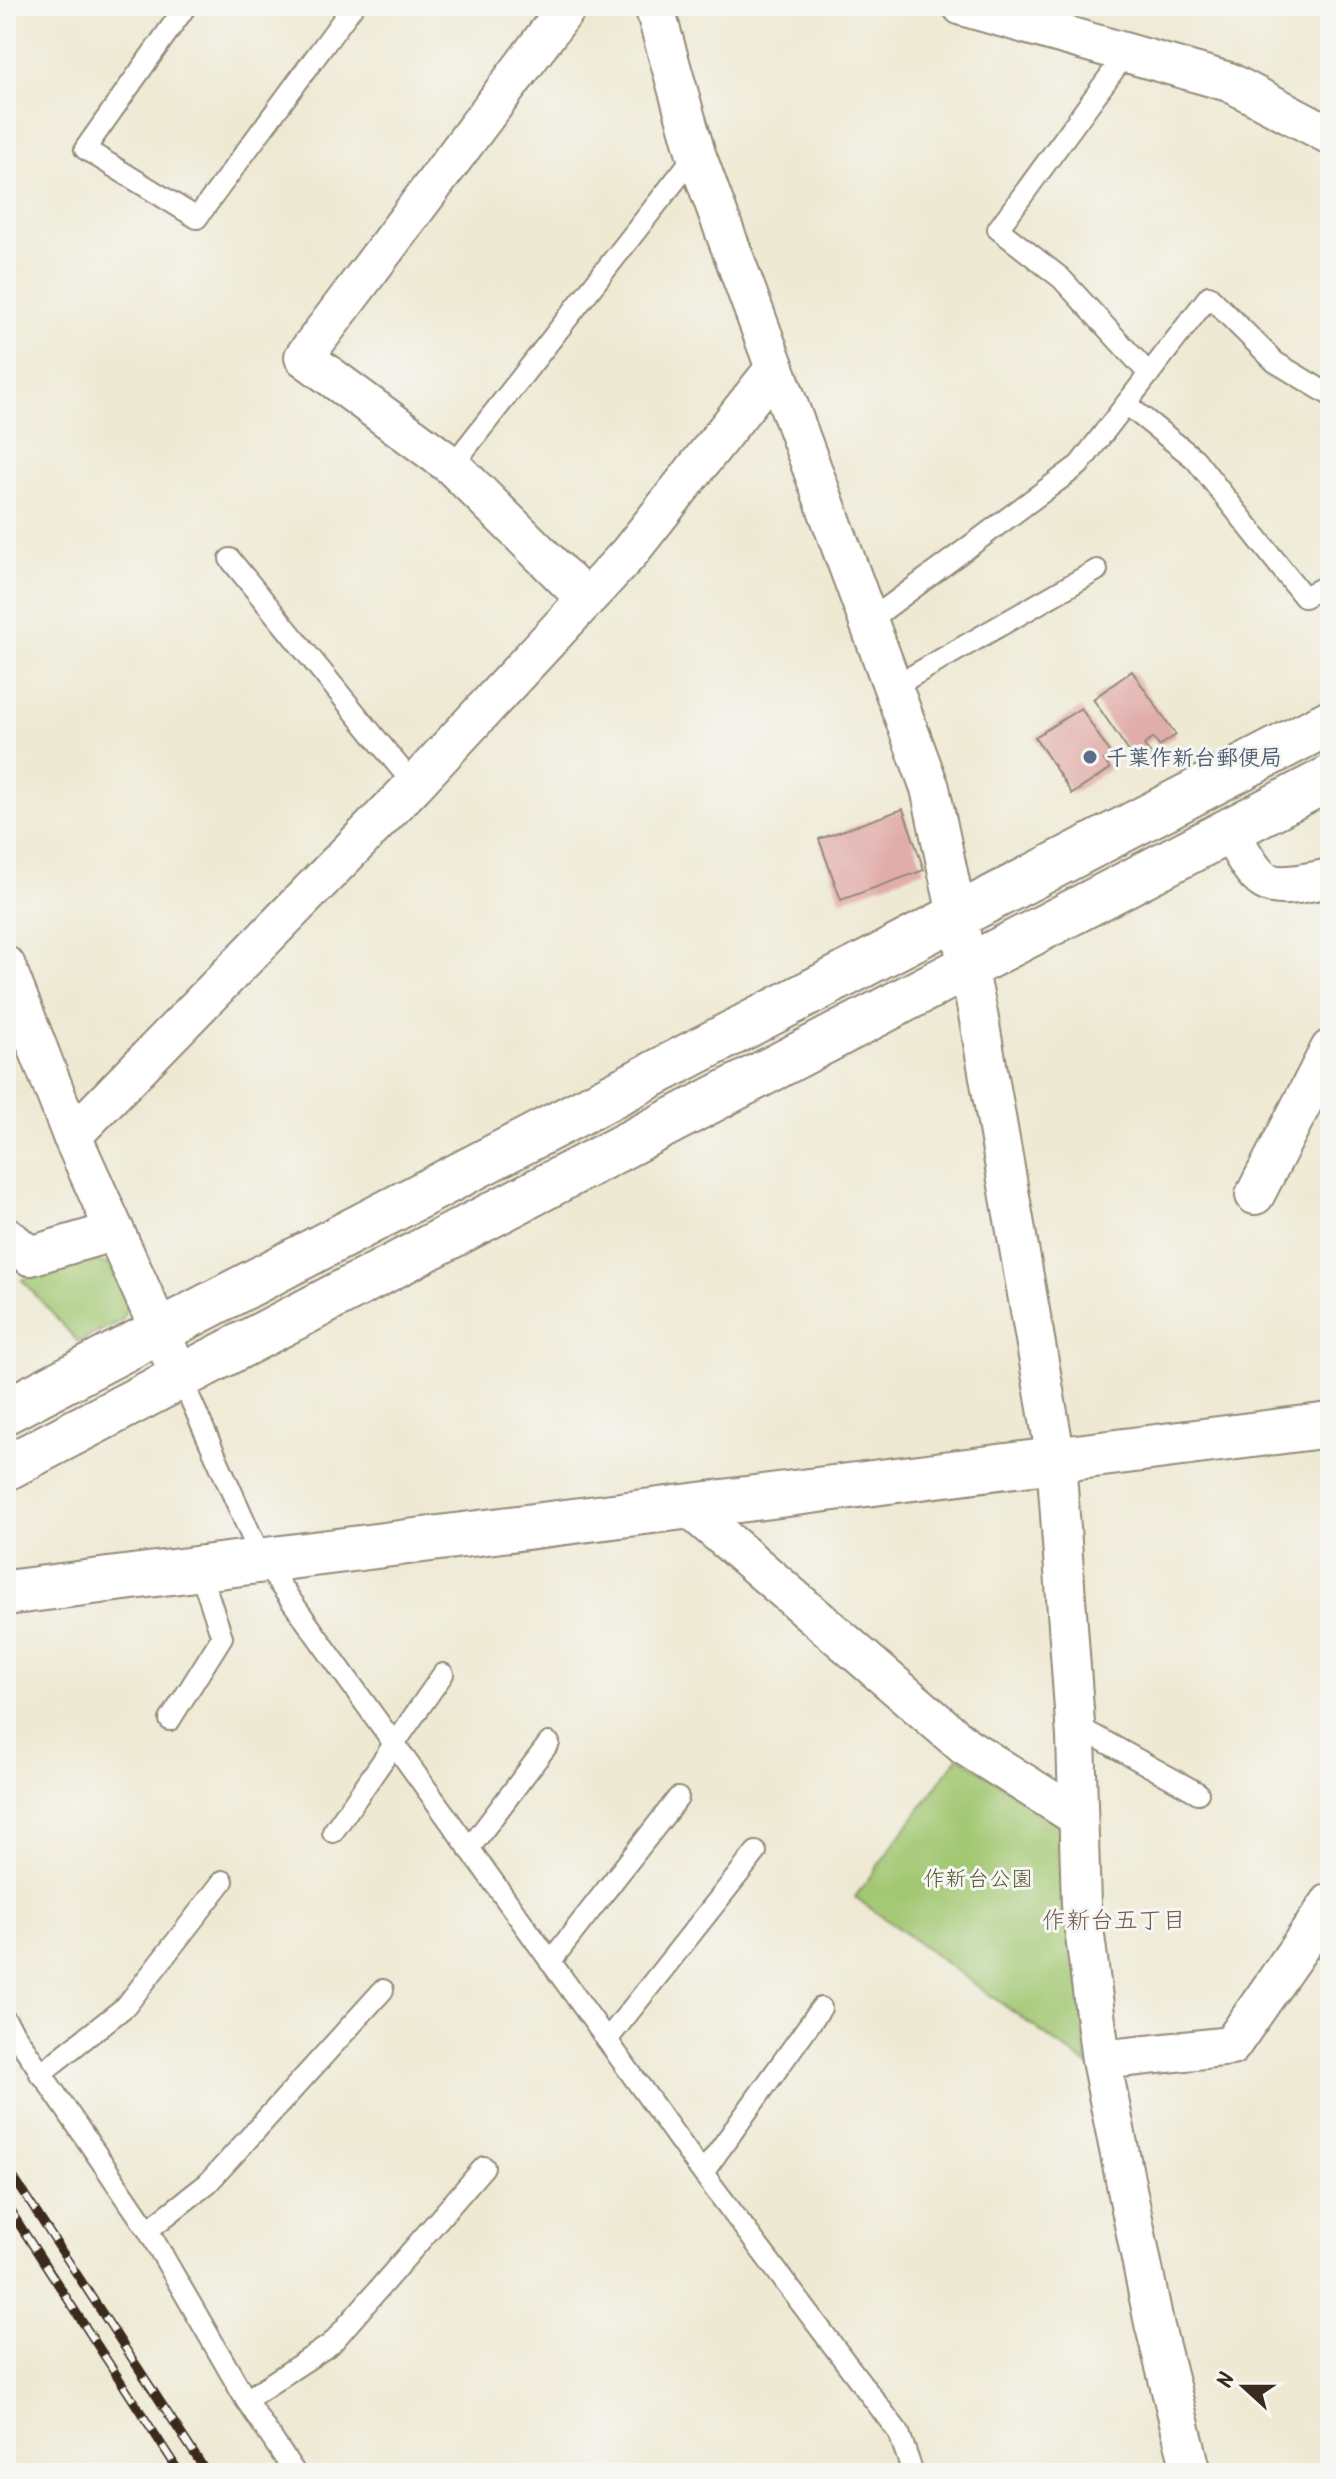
<svg xmlns="http://www.w3.org/2000/svg" width="1336" height="2479" font-family="Kalam,'Klee One',sans-serif">
<style>
.green{fill:#a2c772;stroke:#6e7848;stroke-width:2}
.building{fill:#e1adab}
.lines{fill:none;stroke-linecap:round;stroke-linejoin:round}
.service-casing{stroke:#948a78;stroke-width:24}
.minor-casing{stroke:#948a78;stroke-width:42}
.tertiary-casing{stroke:#948a78;stroke-width:48}
.service{stroke:#fff;stroke-width:20}
.minor{stroke:#fff;stroke-width:38}
.tertiary{stroke:#fff;stroke-width:44}
.rail-casing{stroke:#3b2a1e;stroke-width:9}
.rail{stroke:#f6f6f2;stroke-width:6;stroke-dasharray:18;stroke-linecap:butt}
.service-dot{fill:#5c6f8a;stroke:#f6f6f2;stroke-width:3}
.labels{text-anchor:middle;stroke-width:6;stroke-linejoin:round;paint-order:stroke}
.service-label{font-size:22px;font-weight:bold;fill:#4e5e75;stroke:#f6f6f2;text-anchor:start}
.park-label{font-size:22px;fill:#5a5937;stroke:#f6f6f2}
.neighbourhood-label{font-size:24px;fill:#75584f;stroke:#f6f6f2}
</style>
<rect width="100%" height="100%" fill="#f6f6f2"/>
<filter id="ink" filterUnits="userSpaceOnUse"><feTurbulence type="fractalNoise" baseFrequency=".0125" numOctaves="2"/><feDisplacementMap in="SourceGraphic" scale="16" xChannelSelector="R" yChannelSelector="G"/><feConvolveMatrix kernelMatrix="1 2 1 2 8 2 1 2 1" color-interpolation-filters="sRGB"/></filter>
<filter id="wash" filterUnits="userSpaceOnUse"><feTurbulence type="fractalNoise" baseFrequency=".006" numOctaves="4" result="noise"/><feDisplacementMap in="SourceGraphic" scale="32" xChannelSelector="R" yChannelSelector="G"/><feGaussianBlur stdDeviation="1.8" result="paint"/><feColorMatrix in="noise" values="0 0 0 0 0 0 0 0 0 0 0 0 0 0 0 0 0 1.4 0 .05"/><feComposite in="paint" operator="in"/></filter>
<g filter="url(#wash)">
<rect width="100%" height="100%" fill="#eee9d3"/>
<g class="green">
<polygon points="90,1259 109,1265 130,1299 122,1320 78,1342 22,1280"/>
<polygon points="959,1756 1057,1823 1066,1837 1088,2066 855,1897"/>
</g>
<g id="blocks">
<g class="building">
<polygon points="1132,671 1176,735 1159,746 1153,738 1144,745 1150,753 1136,762 1093,699"/>
<polygon points="1081,708 1111,755 1104,760 1110,769 1072,794 1035,737"/>
<polygon points="903,809 924,870 841,900 819,839"/>
</g>
</g>
</g>
<g filter="url(#ink)">
<use href="#blocks" fill-opacity="0" stroke="#948a78" stroke-width="2"/>
<g class="lines">
<defs>
<g id="service">
<polyline points="186,6 85,149 197,218 353,6"/>
<polyline points="1125,55 998,229 1061,278 1149,374"/>
<polyline points="1126,404 1195,459 1304,597 1330,584"/>
<polyline points="452,466 696,154"/>
<polyline points="230,559 414,785"/>
<polyline points="869,621 1079,465 1209,296 1275,362 1330,395"/>
<polyline points="893,687 1097,570"/>
<polyline points="181,1378 262,1560 696,2164 899,2433 913,2473"/>
<polyline points="170,1720 222,1637 199,1568"/>
<polyline points="1075,1725 1198,1793"/>
<polyline points="333,1832 443,1674"/>
<polyline points="469,1849 549,1743"/>
<polyline points="550,1962 678,1798"/>
<polyline points="6,2021 148,2230 246,2400 295,2473"/>
<polyline points="607,2040 756,1852"/>
<polyline points="40,2074 126,2006 223,1881"/>
<polyline points="703,2173 821,2008"/>
<polyline points="148,2230 208,2183 383,1990"/>
<polyline points="246,2400 331,2344 484,2167"/>
</g>
<g id="minor">
<polyline points="568,6 304,357 452,466 585,598"/>
<polyline points="654,6 696,154 930,788 978,1014 1056,1459 1076,1737 1081,1905 1101,2060 1154,2323 1192,2473"/>
<polyline points="962,6 1229,82 1330,135"/>
<path d="M1229,831C1264,890 1261,892 1330,878"/>
<polyline points="6,966 72,1136 181,1378"/>
<polyline points="72,1136 414,785 629,553 775,368"/>
<polyline points="1255,1195 1330,1049"/>
<polyline points="6,1236 30,1256 115,1231"/>
<polyline points="687,1506 965,1746 1076,1816"/>
<polyline points="1101,2060 1231,2046 1330,1903"/>
</g>
<g id="tertiary">
<polyline points="6,1411 1330,722"/>
<polyline points="6,1468 1330,778"/>
<polyline points="6,1593 1330,1425"/>
</g>
</defs>
<use href="#service" class="service-casing"/>
<use href="#minor" class="minor-casing"/>
<use href="#tertiary" class="tertiary-casing"/>
<use href="#service" class="service"/>
<use href="#minor" class="minor"/>
<use href="#tertiary" class="tertiary"/>
<defs>
<g id="rail">
<polyline points="6,2166 207,2473"/>
<polyline points="6,2204 180,2473"/>
</g>
</defs>
<use href="#rail" class="rail-casing"/>
<use href="#rail" class="rail"/>
</g>
</g>
<circle class="service-dot" cx="1090" cy="757" r="8"/>
<g class="labels">
<g class="service-label">
<text x="1106" y="765">千葉作新台郵便局</text>
</g>
<g class="park-label">
<text x="978" y="1886">作新台公園</text>
</g>
<g class="neighbourhood-label">
<text x="1114" y="1928">作新台五丁目</text>
</g>
</g>
<rect width="1336" height="2479" fill="none" stroke="#f6f6f2" stroke-width="32"/>
<g transform="translate(1244 2387) rotate(291)" stroke="#f6f6f2" stroke-width="6" paint-order="stroke">
<path d="M0-6L14 30L0 20L-14 30Z" fill="#3b2a1e"/>
<text y="-12" font-size="22" font-weight="bold" text-anchor="middle" fill="#3b2a1e">N</text>
</g>
</svg>
